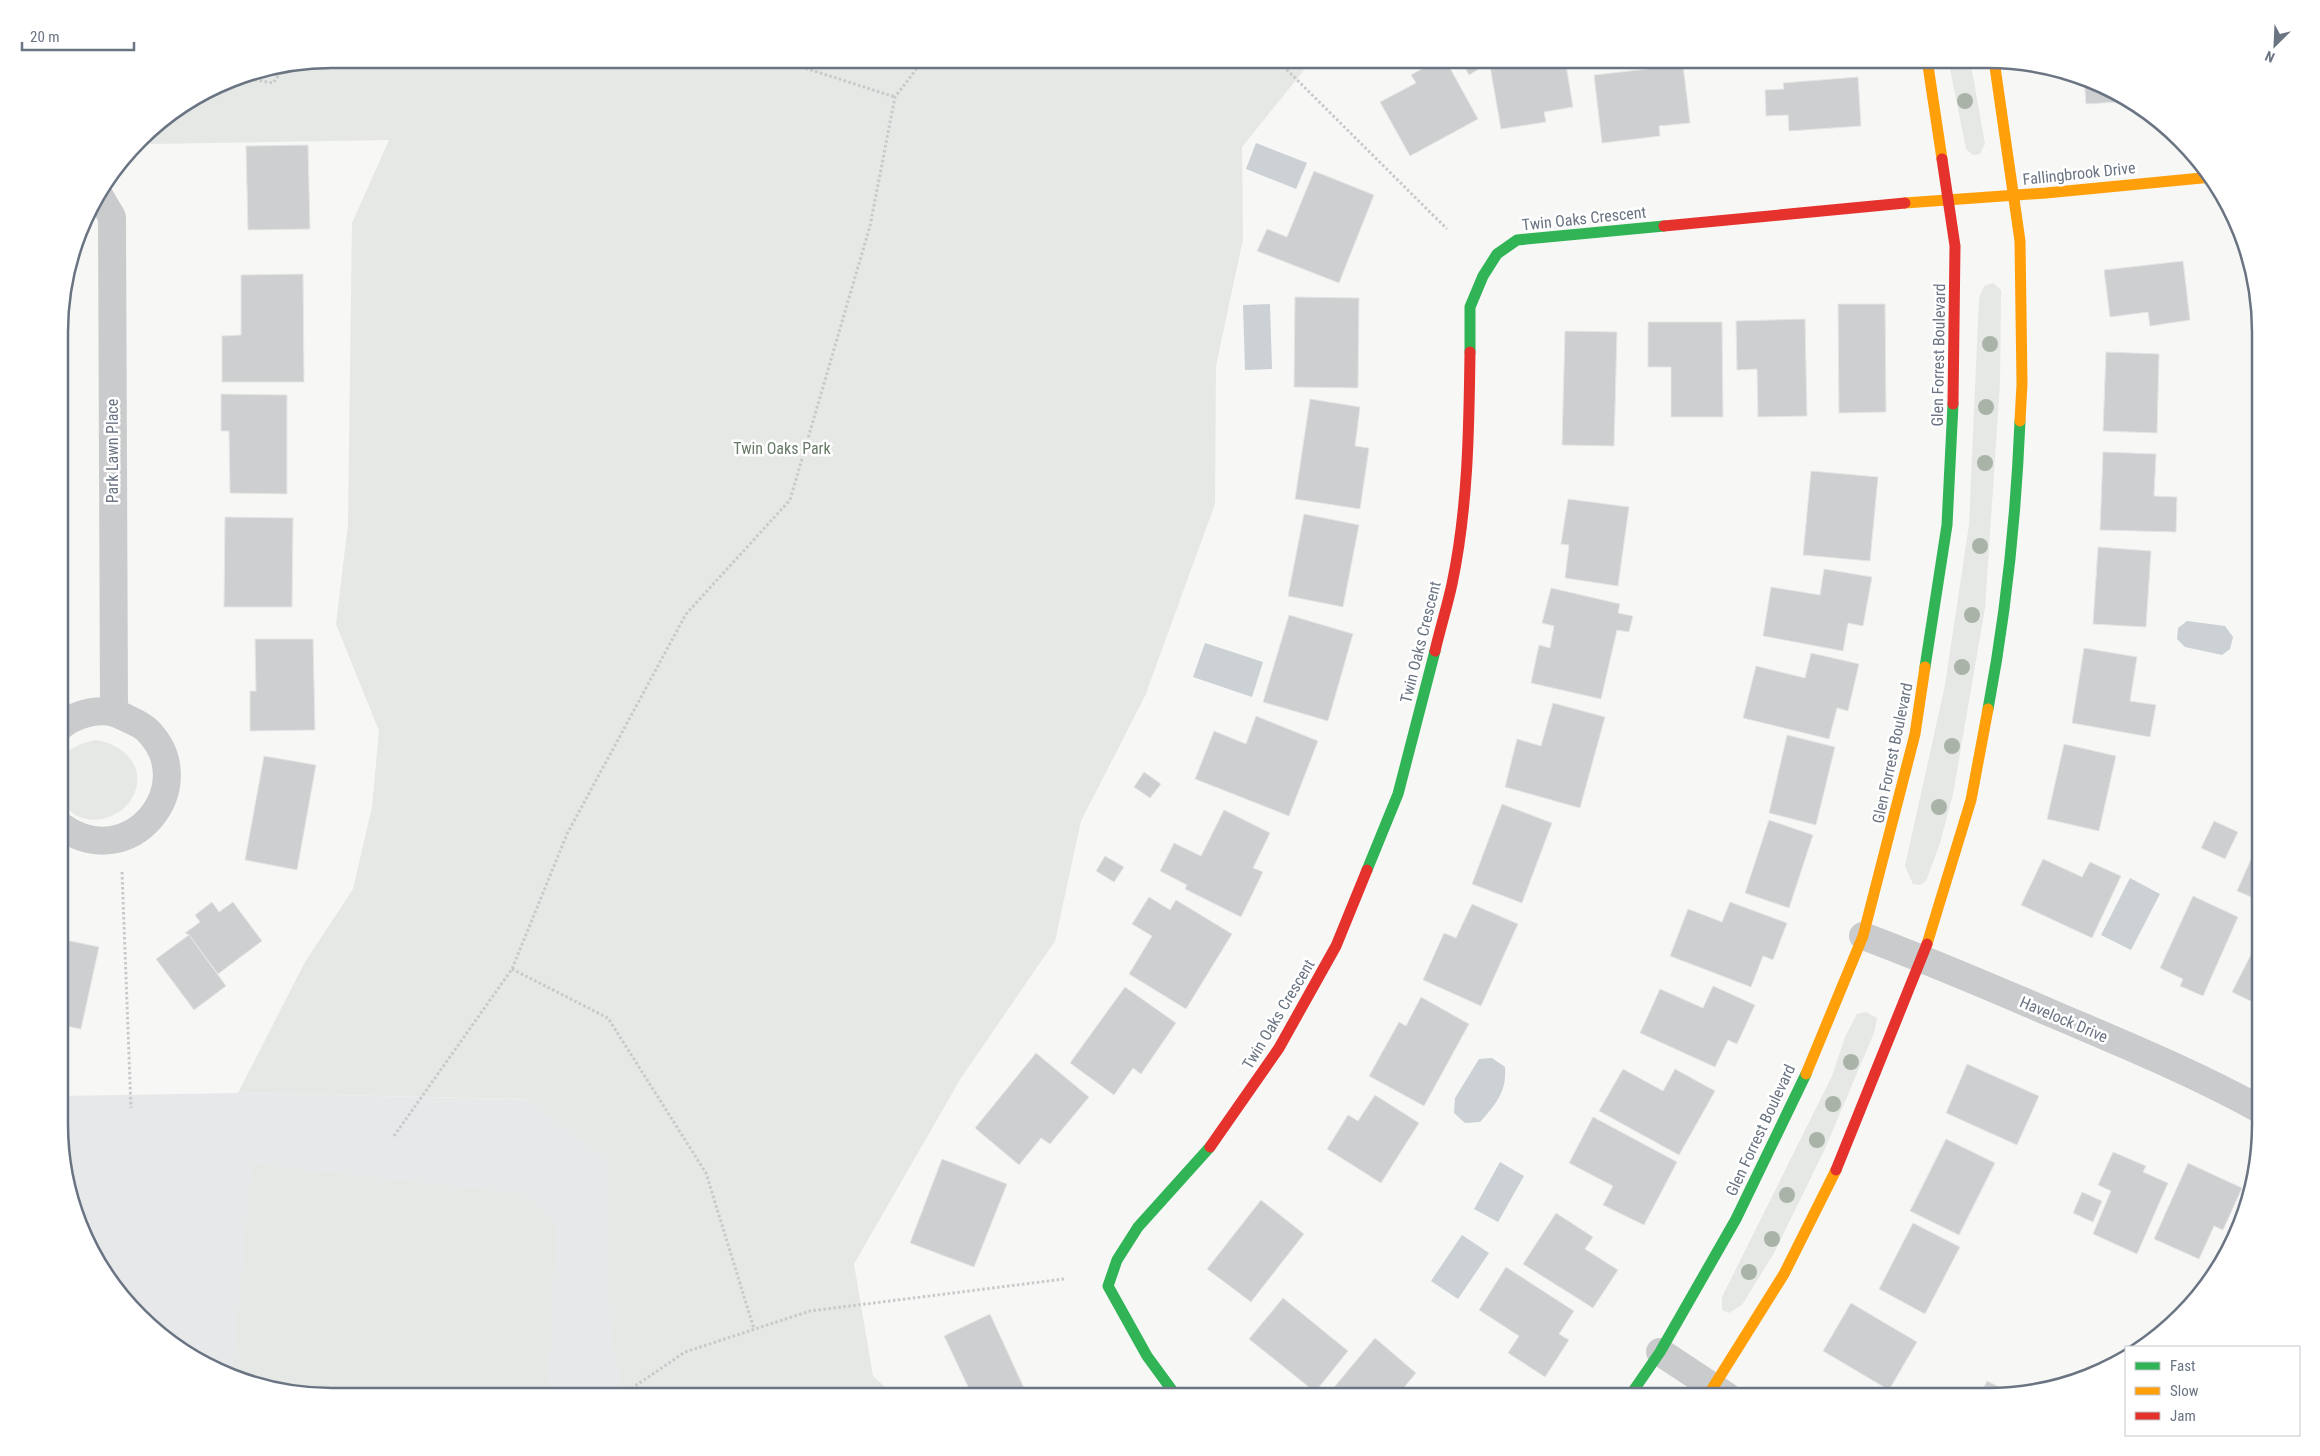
<svg xmlns="http://www.w3.org/2000/svg" width="2320" height="1456" font-family="'Roboto Condensed',sans-serif">
<style>
.built{fill:#e7e8e9}
.green{fill:#e5e8e4}
.water{fill:#ccd1d5}
.building{fill:#cecfd0;stroke:#e6e6e6}
.lines{fill:none;stroke-linecap:round;stroke-linejoin:round}
.path{stroke:#c8c9ca;stroke-width:3;stroke-dasharray:2.5 2.5;stroke-linecap:butt}
.street{stroke:#cacbcc;stroke-width:28}
.fast{stroke:#30b455;stroke-width:11}
.slow{stroke:#ff9f0a;stroke-width:11}
.jam{stroke:#e5322d;stroke-width:11}
.tree{fill:#a9b3a8}
.labels{text-anchor:middle;stroke-width:5;stroke-linejoin:round;paint-order:stroke}
.street-label{font-size:16px;fill:#6a7483;stroke:#fff}
.park-label{font-size:16px;fill:#697b68;stroke:#fff}
.rim{fill:none;stroke:#6a7483;stroke-width:2.5}
</style>
<rect width="100%" height="100%" fill="#f7f7f6"/>
<polygon class="built" points="238,1093 550,1100 602,1132 644,1397 331,1397 261,1388 180,1351 105,1276 73,1212 61,1160 61,1096"/>
<g class="green">
<polygon points="332,59 1313,59 1242,147 1243,239 1216,366 1215,504 1145,696 1081,821 1055,941 961,1078 854,1264 873,1376 896,1397 624,1397 610,1327 609,1177 606,1160 526,1099 238,1093 305,962 353,889 372,807 379,731 336,624 348,524 352,223 389,140 151,144 144,137 152,127 228,79"/>
<polygon points="1948,59 1970,59 1985,144 1980,154 1973,155 1966,149"/>
<polygon points="1993,283 2001,290 2000,383 1985,608 1953,794 1940,843 1926,881 1920,885 1913,884 1905,866 1945,685 1969,525 1979,298 1984,286"/>
<path d="M95,740C121,743 145,764 135,792C124,822 77,832 62,800C59,794 61,784 61,777C61,772 60,766 61,762C65,748 83,743 95,740Z"/>
<polygon points="1866,1012 1877,1018 1874,1033 1824,1151 1774,1253 1742,1305 1729,1313 1722,1310 1722,1297 1832,1076 1845,1037 1857,1014"/>
<polygon points="252,1164 526,1194 556,1225 548,1397 331,1397 261,1388 232,1375"/>
</g>
<g class="water">
<polygon points="1256,143 1307,163 1296,189 1246,169"/>
<polygon points="1270,304 1272,369 1245,370 1243,305"/>
<polygon points="2187,621 2225,626 2233,637 2230,649 2222,655 2185,647 2177,639 2178,628"/>
<polygon points="1205,643 1263,662 1252,697 1193,677"/>
<polygon points="2130,878 2160,894 2131,950 2101,935"/>
<path d="M1492,1058L1505,1067C1507,1091 1496,1104 1480,1122L1465,1123L1454,1113L1455,1098L1479,1059Z"/>
<polygon points="1500,1162 1524,1176 1498,1222 1474,1209"/>
<polygon points="1462,1235 1489,1253 1458,1299 1431,1281"/>
</g>
<g class="building">
<polygon points="1439,59 1445,59 1478,119 1410,156 1380,102 1416,83 1411,75"/>
<polygon points="1460,59 1480,59 1484,66 1469,75"/>
<polygon points="1498,59 1522,59 1523,62 1539,59 1565,59 1573,107 1544,112 1546,122 1501,129 1490,66 1499,65"/>
<polygon points="1683,65 1690,123 1659,126 1660,136 1602,143 1594,75"/>
<polygon points="1858,77 1861,126 1789,131 1788,115 1766,116 1765,90 1784,89 1783,83"/>
<polygon points="2084,77 2133,101 2086,104"/>
<polygon points="308,145 310,229 248,230 246,146"/>
<polygon points="1314,171 1374,195 1339,283 1257,251 1267,229 1287,237"/>
<polygon points="2183,261 2190,320 2150,326 2148,312 2110,317 2104,270"/>
<polygon points="303,274 304,382 222,382 222,336 241,335 241,275"/>
<polygon points="1295,297 1359,298 1358,388 1294,387"/>
<polygon points="1838,304 1885,304 1886,412 1839,413"/>
<polygon points="1805,319 1807,416 1758,417 1757,369 1737,370 1736,321"/>
<polygon points="1648,322 1722,322 1723,417 1671,417 1671,367 1648,367"/>
<polygon points="1565,331 1617,332 1614,446 1562,445"/>
<polygon points="2106,352 2159,354 2157,433 2103,431"/>
<polygon points="221,394 287,395 287,494 230,493 229,431 221,431"/>
<polygon points="1310,399 1360,407 1355,446 1369,448 1360,509 1295,499"/>
<polygon points="2103,452 2156,454 2154,496 2177,497 2176,532 2100,530"/>
<polygon points="2261,464 2261,482 2256,480"/>
<polygon points="1811,471 1878,477 1870,561 1803,555"/>
<polygon points="1568,499 1629,507 1618,586 1565,578 1569,545 1561,544"/>
<polygon points="1304,514 1359,525 1343,607 1288,596"/>
<polygon points="225,517 293,518 292,607 224,607"/>
<polygon points="2098,547 2151,551 2146,627 2093,624"/>
<polygon points="1824,569 1872,577 1863,626 1848,623 1843,651 1763,636 1771,587 1820,595"/>
<polygon points="1551,588 1620,604 1618,613 1633,616 1629,632 1617,630 1601,699 1531,683 1539,645 1550,648 1554,626 1542,623"/>
<polygon points="1289,615 1353,634 1328,721 1263,702"/>
<polygon points="255,639 313,639 315,730 250,731 250,691 256,691"/>
<polygon points="2084,648 2137,657 2130,701 2156,705 2150,737 2072,723"/>
<polygon points="1811,653 1859,664 1848,711 1837,708 1829,739 1743,718 1756,666 1805,678"/>
<polygon points="1553,703 1605,717 1580,808 1505,787 1517,739 1541,746"/>
<polygon points="1256,716 1318,741 1289,816 1195,779 1214,731 1246,744"/>
<polygon points="1787,735 1835,747 1816,825 1769,813"/>
<polygon points="2064,744 2116,756 2099,831 2047,819"/>
<polygon points="264,756 316,765 297,870 245,860"/>
<polygon points="1144,772 1161,784 1150,798 1134,787"/>
<polygon points="1502,804 1552,823 1522,903 1472,884"/>
<polygon points="1224,810 1270,833 1253,868 1263,872 1241,917 1185,889 1187,885 1160,871 1174,843 1201,856"/>
<polygon points="1769,820 1813,835 1789,908 1745,893"/>
<polygon points="2214,821 2238,832 2225,859 2201,848"/>
<polygon points="2259,841 2261,842 2261,901 2237,891"/>
<polygon points="1105,856 1124,867 1114,882 1096,871"/>
<polygon points="2043,859 2082,877 2090,862 2121,876 2092,938 2021,905"/>
<polygon points="2193,896 2238,917 2203,996 2180,986 2183,979 2160,968"/>
<polygon points="1149,897 1170,910 1176,900 1232,934 1186,1009 1129,974 1152,936 1132,924"/>
<polygon points="212,902 219,912 233,902 262,941 218,974 189,935 185,933 200,922 195,915"/>
<polygon points="1730,902 1787,923 1773,960 1763,956 1751,987 1670,956 1688,909 1722,922"/>
<polygon points="1472,904 1518,924 1481,1006 1423,980 1444,933 1456,938"/>
<polygon points="189,935 226,986 194,1010 156,959"/>
<polygon points="2261,935 2261,1006 2232,992"/>
<polygon points="61,939 99,947 81,1029 61,1025"/>
<polygon points="1713,986 1755,1005 1737,1044 1728,1040 1715,1067 1640,1033 1660,989 1703,1008"/>
<polygon points="1125,987 1176,1023 1141,1074 1133,1068 1114,1095 1070,1063"/>
<polygon points="1421,997 1469,1024 1424,1106 1369,1076 1399,1022 1406,1026"/>
<polygon points="1036,1053 1089,1097 1050,1144 1041,1138 1019,1165 975,1128"/>
<polygon points="1967,1064 2039,1096 2017,1145 1946,1113"/>
<polygon points="1623,1069 1663,1091 1675,1069 1715,1091 1679,1155 1599,1111"/>
<polygon points="1375,1095 1419,1123 1381,1183 1327,1149 1348,1115 1358,1121"/>
<polygon points="1593,1117 1677,1162 1644,1225 1603,1205 1613,1186 1569,1163"/>
<polygon points="1946,1139 1995,1163 1959,1235 1910,1211"/>
<polygon points="2113,1152 2146,1166 2143,1172 2168,1183 2137,1254 2093,1234 2111,1191 2098,1185"/>
<polygon points="942,1159 1007,1184 974,1267 910,1243"/>
<polygon points="2188,1163 2242,1188 2223,1230 2214,1226 2199,1259 2154,1239"/>
<polygon points="2082,1192 2102,1201 2093,1222 2073,1213"/>
<polygon points="2250,1194 2247,1212 2221,1264 2214,1260"/>
<polygon points="1261,1200 1304,1234 1251,1302 1207,1269"/>
<polygon points="1556,1213 1593,1237 1585,1249 1618,1270 1593,1308 1523,1264"/>
<polygon points="1913,1223 1960,1247 1925,1314 1879,1289"/>
<polygon points="1506,1267 1574,1311 1559,1334 1569,1340 1545,1377 1508,1353 1519,1336 1479,1310"/>
<polygon points="1283,1298 1348,1351 1315,1392 1249,1339"/>
<polygon points="1851,1303 1917,1342 1889,1390 1823,1351"/>
<polygon points="990,1314 1025,1390 1010,1397 973,1397 944,1336"/>
<polygon points="1375,1338 1416,1373 1396,1397 1326,1397"/>
<polygon points="1987,1381 2015,1395 1979,1397"/>
</g>
<g class="lines">
<g class="path">
<polyline points="777,59 895,97"/>
<polyline points="1276,59 1447,229"/>
<polyline points="240,77 273,83 284,68"/>
<polyline points="122,872 131,1108"/>
<polyline points="512,969 608,1018 706,1173 754,1329"/>
<polyline points="394,1136 512,969 567,834 686,614 790,500 870,226 895,97 924,59"/>
<polyline points="619,1397 685,1352 810,1311 1064,1279"/>
</g>
<g class="street">
<polyline points="99,195 112,217 114,711"/>
<path d="M61,726C76,713 104,706 122,716C130,720 142,724 148,731C202,786 130,876 61,826"/>
<path d="M1863,936C1930,961 1995,989 2060,1017C2128,1046 2196,1074 2261,1110"/>
<polyline points="1660,1352 1728,1397"/>
</g>
<g class="fast">
<polyline points="1470,352 1470,307 1483,276 1497,254 1517,240 1664,226"/>
<polyline points="1925,667 1947,525 1953,404"/>
<path d="M1988,709C2006,614 2016,518 2020,421"/>
<polyline points="1367,870 1398,794 1435,651"/>
<polyline points="1177,1397 1147,1356 1108,1286 1117,1260 1138,1227 1210,1147"/>
<polyline points="1629,1397 1660,1352 1736,1219 1806,1074"/>
</g>
<g class="slow">
<polyline points="1927,59 1942,159"/>
<polyline points="1994,60 2020,241 2022,384 2020,421"/>
<polyline points="1905,203 2046,193 2212,177"/>
<polyline points="1927,944 1971,800 1988,709"/>
<polyline points="1806,1074 1863,936 1915,734 1925,667"/>
<polyline points="1707,1397 1784,1274 1836,1170"/>
</g>
<g class="jam">
<polyline points="1942,159 1955,246 1953,404"/>
<polyline points="1664,226 1905,203"/>
<path d="M1435,651C1440,629 1447,607 1452,584C1468,508 1469,430 1470,352"/>
<polyline points="1210,1147 1279,1048 1336,946 1367,870"/>
<polyline points="1836,1170 1927,944"/>
</g>
</g>
<g class="tree">
<circle cx="1965" cy="101" r="8"/>
<circle cx="1990" cy="344" r="8"/>
<circle cx="1986" cy="407" r="8"/>
<circle cx="1985" cy="463" r="8"/>
<circle cx="1980" cy="546" r="8"/>
<circle cx="1972" cy="615" r="8"/>
<circle cx="1962" cy="667" r="8"/>
<circle cx="1952" cy="746" r="8"/>
<circle cx="1939" cy="807" r="8"/>
<circle cx="1851" cy="1062" r="8"/>
<circle cx="1833" cy="1104" r="8"/>
<circle cx="1817" cy="1140" r="8"/>
<circle cx="1787" cy="1195" r="8"/>
<circle cx="1772" cy="1239" r="8"/>
<circle cx="1749" cy="1272" r="8"/>
</g>
<g class="labels">
<g class="street-label">
<text transform="translate(2079 173) rotate(-6)" y="6">Fallingbrook Drive</text>
<text transform="translate(1584 218) rotate(-6)" y="6">Twin Oaks Crescent</text>
<text transform="translate(1938 355) rotate(-89)" y="6">Glen Forrest Boulevard</text>
<text transform="translate(112 451) rotate(-90)" y="6">Park Lawn Place</text>
<text transform="translate(1420 642) rotate(-76)" y="6">Twin Oaks Crescent</text>
<text transform="translate(1892 753) rotate(-78)" y="6">Glen Forrest Boulevard</text>
<text transform="translate(1278 1014) rotate(-59)" y="6">Twin Oaks Crescent</text>
<text transform="translate(2064 1019) rotate(23)" y="6">Havelock Drive</text>
<text transform="translate(1760 1130) rotate(-65)" y="6">Glen Forrest Boulevard</text>
</g>
<g class="park-label">
<text x="782" y="454">Twin Oaks Park</text>
</g>
</g>
<path d="M0 0H2320V1456H0ZM332 68H1988A264 264 0 0 1 2252 332V1124A264 264 0 0 1 1988 1388H332A264 264 0 0 1 68 1124V332A264 264 0 0 1 332 68Z" fill="#fff" fill-rule="evenodd"/>
<path class="rim" d="M332 68H1988A264 264 0 0 1 2252 332V1124A264 264 0 0 1 1988 1388H332A264 264 0 0 1 68 1124V332A264 264 0 0 1 332 68Z"/>
<rect x="2125" y="1346" width="175" height="90" fill="#ffffff" stroke="#c3c7cd"/>
<rect x="2135" y="1362" width="25" height="8" fill="#30b455" stroke="#c3c7cd"/>
<text x="2170" y="1371" font-size="15" fill="#6a7483">Fast</text>
<rect x="2135" y="1387" width="25" height="8" fill="#ff9f0a" stroke="#c3c7cd"/>
<text x="2170" y="1396" font-size="15" fill="#6a7483">Slow</text>
<rect x="2135" y="1412" width="25" height="8" fill="#e5322d" stroke="#c3c7cd"/>
<text x="2170" y="1421" font-size="15" fill="#6a7483">Jam</text>
<g transform="translate(2275 45) rotate(204)" stroke="#ffffff" stroke-width="4" paint-order="stroke">
<path d="M0-4L9 19L0 12L-9 19Z" fill="#6a7483"/>
<text y="-8" font-size="14" font-weight="bold" text-anchor="middle" fill="#6a7483">N</text>
</g>
<path d="M22 42v8h112v-8" fill="none" stroke="#6a7483" stroke-width="2.5"/>
<text x="30" y="42" font-size="15" fill="#6a7483" stroke="#ffffff" stroke-width="4" paint-order="stroke">20 m</text>
</svg>
